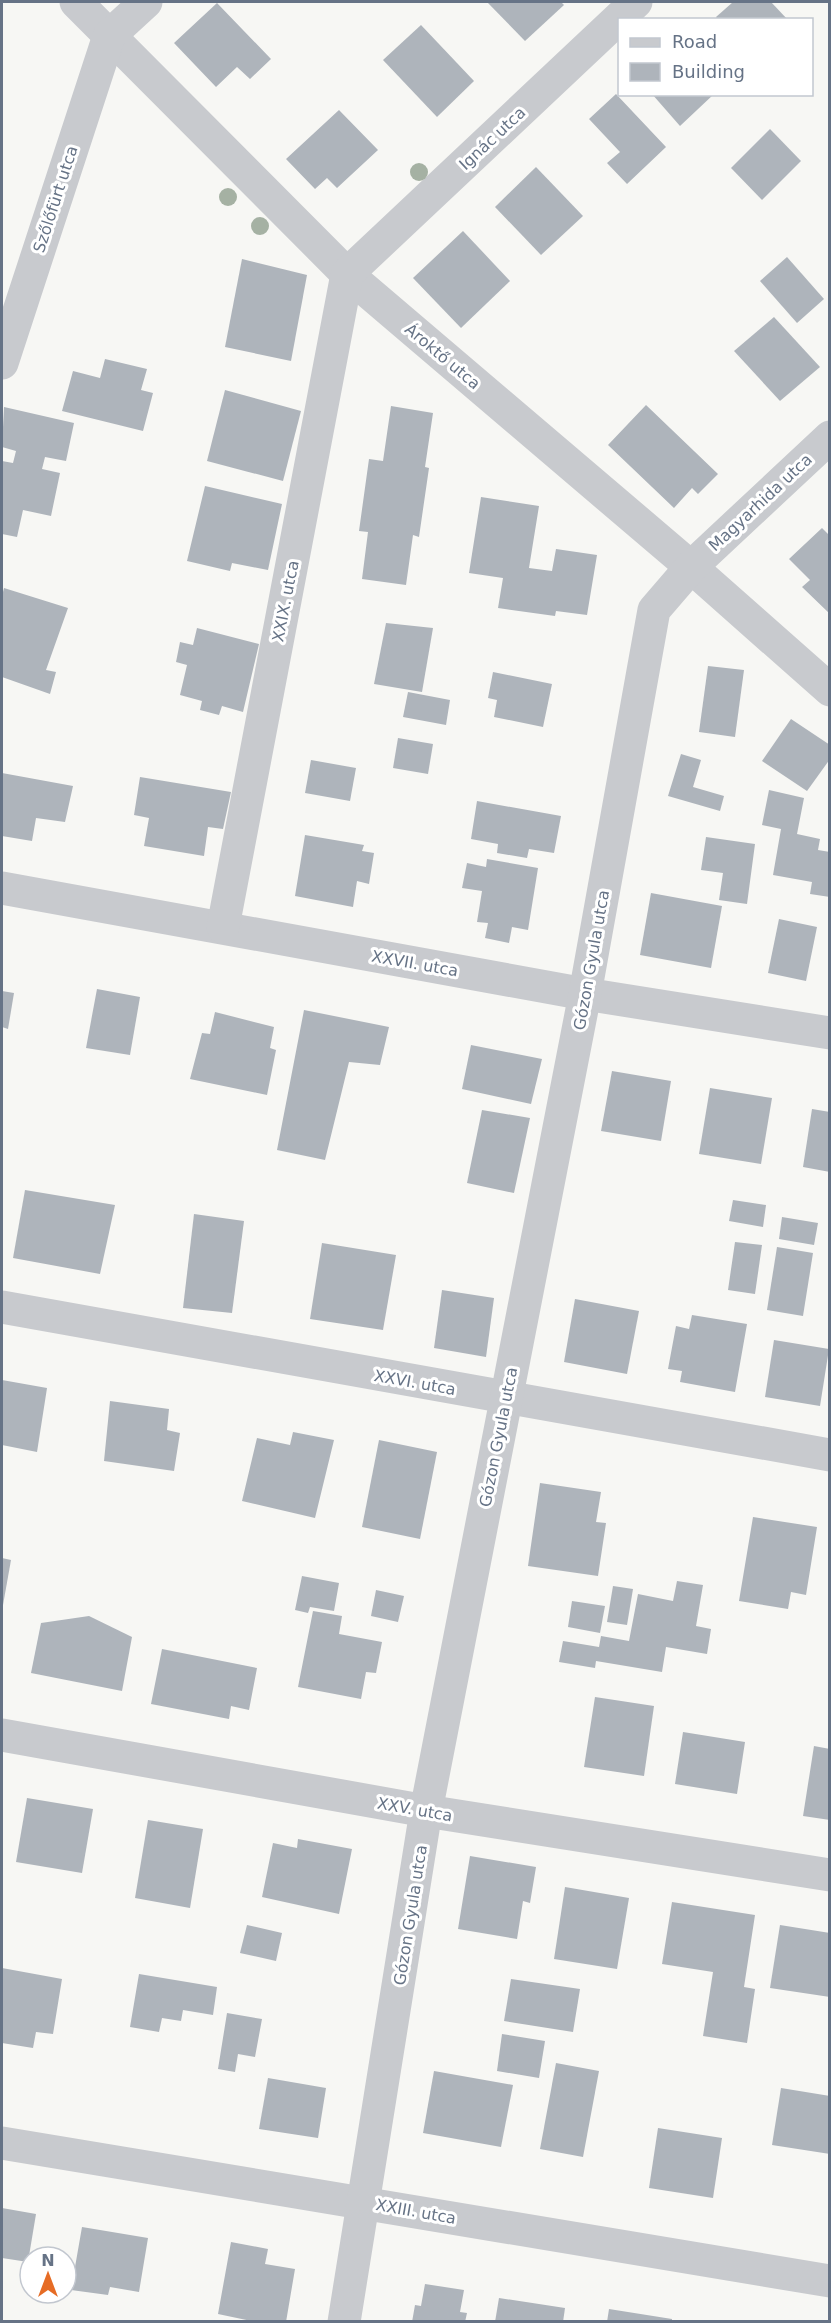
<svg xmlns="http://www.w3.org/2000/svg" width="831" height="2323" font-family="'DejaVu Sans',sans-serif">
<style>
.building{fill:#aeb4bb}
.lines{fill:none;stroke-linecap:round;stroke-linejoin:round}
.minor{stroke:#c8cace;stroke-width:33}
.tree{fill:#a5b1a3}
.labels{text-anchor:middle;stroke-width:6;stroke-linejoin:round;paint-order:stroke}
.street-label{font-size:16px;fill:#667386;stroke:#fff}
</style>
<rect width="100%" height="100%" fill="#f7f7f4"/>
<g class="building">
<polygon points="487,2 561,2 564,5 525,41"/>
<polygon points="733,2 771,2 788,20 718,20 716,17"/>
<polygon points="217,3 271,59 250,79 237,67 216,87 174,43"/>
<polygon points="421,25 474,81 437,117 383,60"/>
<polygon points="616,94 666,147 627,184 607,163 620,152 589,119"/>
<polygon points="652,94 714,94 680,126"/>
<polygon points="339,110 378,150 337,188 327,178 315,189 286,159"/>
<polygon points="770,129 801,161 762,200 731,168"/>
<polygon points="536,167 583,216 541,255 495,207"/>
<polygon points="463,231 510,281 461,328 413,278"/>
<polygon points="787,257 824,299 797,323 760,281"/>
<polygon points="242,259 307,275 291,361 225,347"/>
<polygon points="774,317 820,367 780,401 734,351"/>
<polygon points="105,359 147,369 141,390 153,393 143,431 62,411 73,371 100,378"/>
<polygon points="225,390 301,411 283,481 207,461"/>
<polygon points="646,405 718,474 698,494 692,488 674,508 608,445"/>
<polygon points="391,406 433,413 425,467 429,468 419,537 413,535 406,585 362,579 368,532 359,531 369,459 383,461"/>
<polygon points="4,407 74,423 66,461 45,457 42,469 60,473 51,516 23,510 17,537 2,534 2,461 13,463 16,451 2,447"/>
<polygon points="205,486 282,504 268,570 232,563 230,571 187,561"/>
<polygon points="481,497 539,506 529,568 552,571 556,549 597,555 587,615 556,611 555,616 498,608 503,578 469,573"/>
<polygon points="822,528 830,536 830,614 802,587 810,580 789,559"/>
<polygon points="4,588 68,608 46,670 56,672 50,694 2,677 2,596"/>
<polygon points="386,623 433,628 422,692 374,684"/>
<polygon points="197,628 259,644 243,712 222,706 219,715 200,710 202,701 180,695 187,665 176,662 180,642 193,645"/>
<polygon points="708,666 744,670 735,737 699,732"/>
<polygon points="493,672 552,684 543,727 494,717 497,700 488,698"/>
<polygon points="408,692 450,700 446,725 403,717"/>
<polygon points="791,719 830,745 830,759 807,791 762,761"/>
<polygon points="398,738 433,744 428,774 393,768"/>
<polygon points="681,754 701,760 693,787 724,796 720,811 668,796"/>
<polygon points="311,760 356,768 350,801 305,793"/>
<polygon points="2,773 73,786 65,822 36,818 32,841 2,836"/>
<polygon points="140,777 231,792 223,829 208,827 204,856 144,846 149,818 134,815"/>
<polygon points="769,790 804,798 797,834 820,839 818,850 830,852 830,897 810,894 812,882 773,875 781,829 762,825"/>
<polygon points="477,801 561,816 554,853 529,849 527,858 497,853 498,844 471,839"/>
<polygon points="305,835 364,845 362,851 374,853 369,884 357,881 353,907 295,896"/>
<polygon points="706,837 755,844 747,904 719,900 723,873 701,870"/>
<polygon points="487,859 538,868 528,930 512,927 509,943 485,938 488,923 477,922 482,891 462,888 467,863 486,867"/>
<polygon points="651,893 722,906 711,968 640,955"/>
<polygon points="779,919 817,927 806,981 768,973"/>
<polygon points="97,989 140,997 130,1055 86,1048"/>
<polygon points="2,991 14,993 8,1029 2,1027"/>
<polygon points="304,1010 389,1027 380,1065 349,1062 325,1160 277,1150"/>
<polygon points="215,1012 274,1027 270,1048 276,1050 267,1095 190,1079 202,1033 210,1034"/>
<polygon points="471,1045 542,1059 531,1104 462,1089"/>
<polygon points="612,1071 671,1081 661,1141 601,1131"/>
<polygon points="710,1088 772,1098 761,1164 699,1154"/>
<polygon points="812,1109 830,1112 830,1172 803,1167"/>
<polygon points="482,1110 530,1118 514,1193 467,1183"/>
<polygon points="25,1190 115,1205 100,1274 13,1258"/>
<polygon points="733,1200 766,1205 763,1227 729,1221"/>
<polygon points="194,1214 244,1221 232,1313 183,1308"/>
<polygon points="782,1217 818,1223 814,1245 779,1239"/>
<polygon points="735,1242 762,1245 755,1294 728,1290"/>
<polygon points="322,1243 396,1255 383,1330 310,1319"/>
<polygon points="777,1247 813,1253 803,1316 767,1310"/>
<polygon points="442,1290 494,1298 486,1357 434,1348"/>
<polygon points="575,1299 639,1311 627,1374 564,1362"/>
<polygon points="692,1315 747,1324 735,1392 680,1382 682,1371 668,1369 676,1326 689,1329"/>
<polygon points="774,1340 829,1349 820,1406 765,1397"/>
<polygon points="2,1380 47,1388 37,1452 2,1445"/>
<polygon points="110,1401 169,1409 167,1430 180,1433 174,1471 104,1461"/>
<polygon points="293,1432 334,1440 315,1518 242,1501 257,1438 290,1445"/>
<polygon points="379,1440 437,1452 420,1539 362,1527"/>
<polygon points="540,1483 601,1492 596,1522 606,1523 598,1576 528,1566"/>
<polygon points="753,1517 817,1527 806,1595 791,1592 788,1609 739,1601"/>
<polygon points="2,1558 11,1560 3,1605 2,1605"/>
<polygon points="302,1576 339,1583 334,1611 310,1607 308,1613 295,1610"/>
<polygon points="677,1581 703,1585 696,1626 711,1629 707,1654 666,1647 662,1672 596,1661 595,1668 559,1662 563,1641 599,1647 601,1636 629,1641 638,1594 673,1601"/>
<polygon points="613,1586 633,1589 627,1625 607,1622"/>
<polygon points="376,1590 404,1596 398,1622 371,1616"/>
<polygon points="572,1601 605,1606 600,1633 568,1627"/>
<polygon points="313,1611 342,1616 339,1634 382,1642 376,1673 366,1672 361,1699 298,1687"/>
<polygon points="89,1616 132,1637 122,1691 31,1673 41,1623"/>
<polygon points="162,1649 257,1668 249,1710 231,1706 229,1719 151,1704"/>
<polygon points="595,1697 654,1706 644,1776 584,1767"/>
<polygon points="683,1732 745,1742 737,1794 675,1784"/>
<polygon points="814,1746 830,1749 830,1820 803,1816"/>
<polygon points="27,1798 93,1809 82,1873 16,1862"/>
<polygon points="148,1820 203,1829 190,1908 135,1898"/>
<polygon points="298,1839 352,1849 339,1914 262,1897 273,1843 297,1848"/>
<polygon points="470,1856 536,1867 530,1903 523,1901 517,1939 458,1929"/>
<polygon points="565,1887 629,1898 617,1969 554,1959"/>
<polygon points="672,1902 755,1915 744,1987 755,1989 747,2043 703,2036 713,1972 662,1964"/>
<polygon points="247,1925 282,1933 276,1961 240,1953"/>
<polygon points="780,1925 830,1933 830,1997 770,1988"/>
<polygon points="2,1968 62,1979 53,2034 36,2032 33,2048 2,2043"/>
<polygon points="139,1974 217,1987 213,2015 183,2010 181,2021 162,2018 159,2032 130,2027"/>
<polygon points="511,1979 580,1989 573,2032 504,2021"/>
<polygon points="227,2013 262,2019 255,2057 238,2054 235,2072 218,2069"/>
<polygon points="502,2034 545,2041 539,2078 497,2071"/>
<polygon points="556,2063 599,2071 583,2157 540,2149"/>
<polygon points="434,2071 513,2085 501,2147 423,2133"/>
<polygon points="268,2078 326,2088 318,2138 259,2129"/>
<polygon points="781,2088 830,2096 830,2154 772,2145"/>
<polygon points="658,2128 722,2138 713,2198 649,2188"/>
<polygon points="2,2208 36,2214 28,2262 2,2258"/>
<polygon points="82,2227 148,2238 139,2292 110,2287 108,2295 71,2290"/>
<polygon points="231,2242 268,2249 265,2264 295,2269 286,2322 256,2322 218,2314"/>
<polygon points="425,2284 464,2290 460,2312 467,2313 465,2322 412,2322 415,2305 421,2306"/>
<polygon points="499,2298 565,2308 563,2322 495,2322"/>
<polygon points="609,2309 672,2319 672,2322 607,2322"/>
</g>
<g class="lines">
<g class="minor">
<polyline points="76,2 347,274 691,567 830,690"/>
<polyline points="2,363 109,36 146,2"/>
<polyline points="2,888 585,994 830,1033"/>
<polyline points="223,927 347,274 636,2"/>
<polyline points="2,1307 830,1455"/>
<polyline points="2,1735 426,1811 830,1875"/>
<polyline points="2,2143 830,2281"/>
<polyline points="344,2322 426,1811 585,994 654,610 691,567 830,437"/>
</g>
</g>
<g class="tree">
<circle cx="419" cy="172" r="9"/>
<circle cx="228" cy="197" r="9"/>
<circle cx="260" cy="226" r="9"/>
</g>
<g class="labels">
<g class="street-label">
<text transform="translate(492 138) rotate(-43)" y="6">Ignác utca</text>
<text transform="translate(55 199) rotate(-72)" y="6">Szőlőfürt utca</text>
<text transform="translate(443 356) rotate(40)" y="6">Ároktő utca</text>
<text transform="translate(760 502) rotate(-43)" y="6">Magyarhida utca</text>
<text transform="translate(285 601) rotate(-79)" y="6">XXIX. utca</text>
<text transform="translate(591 960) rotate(-80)" y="6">Gózon Gyula utca</text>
<text transform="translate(415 963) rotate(10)" y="6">XXVII. utca</text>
<text transform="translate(415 1382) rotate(10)" y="6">XXVI. utca</text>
<text transform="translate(498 1437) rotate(-79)" y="6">Gózon Gyula utca</text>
<text transform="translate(415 1809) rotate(10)" y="6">XXV. utca</text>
<text transform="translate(410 1915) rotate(-81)" y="6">Gózon Gyula utca</text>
<text transform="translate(416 2211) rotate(10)" y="6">XXIII. utca</text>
</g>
</g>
<rect width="831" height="2323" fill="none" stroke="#667386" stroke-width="6"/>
<rect x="618" y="18" width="195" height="78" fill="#ffffff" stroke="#c2c7cf" stroke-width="1.5"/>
<rect x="630" y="38" width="30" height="9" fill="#c8cace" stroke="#c2c7cf" stroke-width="1.5"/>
<text x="672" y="48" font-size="18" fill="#667386">Road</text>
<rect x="630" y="63" width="30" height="18" fill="#aeb4bb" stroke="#c2c7cf" stroke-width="1.5"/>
<text x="672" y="78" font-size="18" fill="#667386">Building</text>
<g transform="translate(48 2275)"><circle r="28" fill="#ffffff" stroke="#c2c7cf" stroke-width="1.5"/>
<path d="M0-4.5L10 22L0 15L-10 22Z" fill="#e66c25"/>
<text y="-9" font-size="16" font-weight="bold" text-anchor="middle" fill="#667386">N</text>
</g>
</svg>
